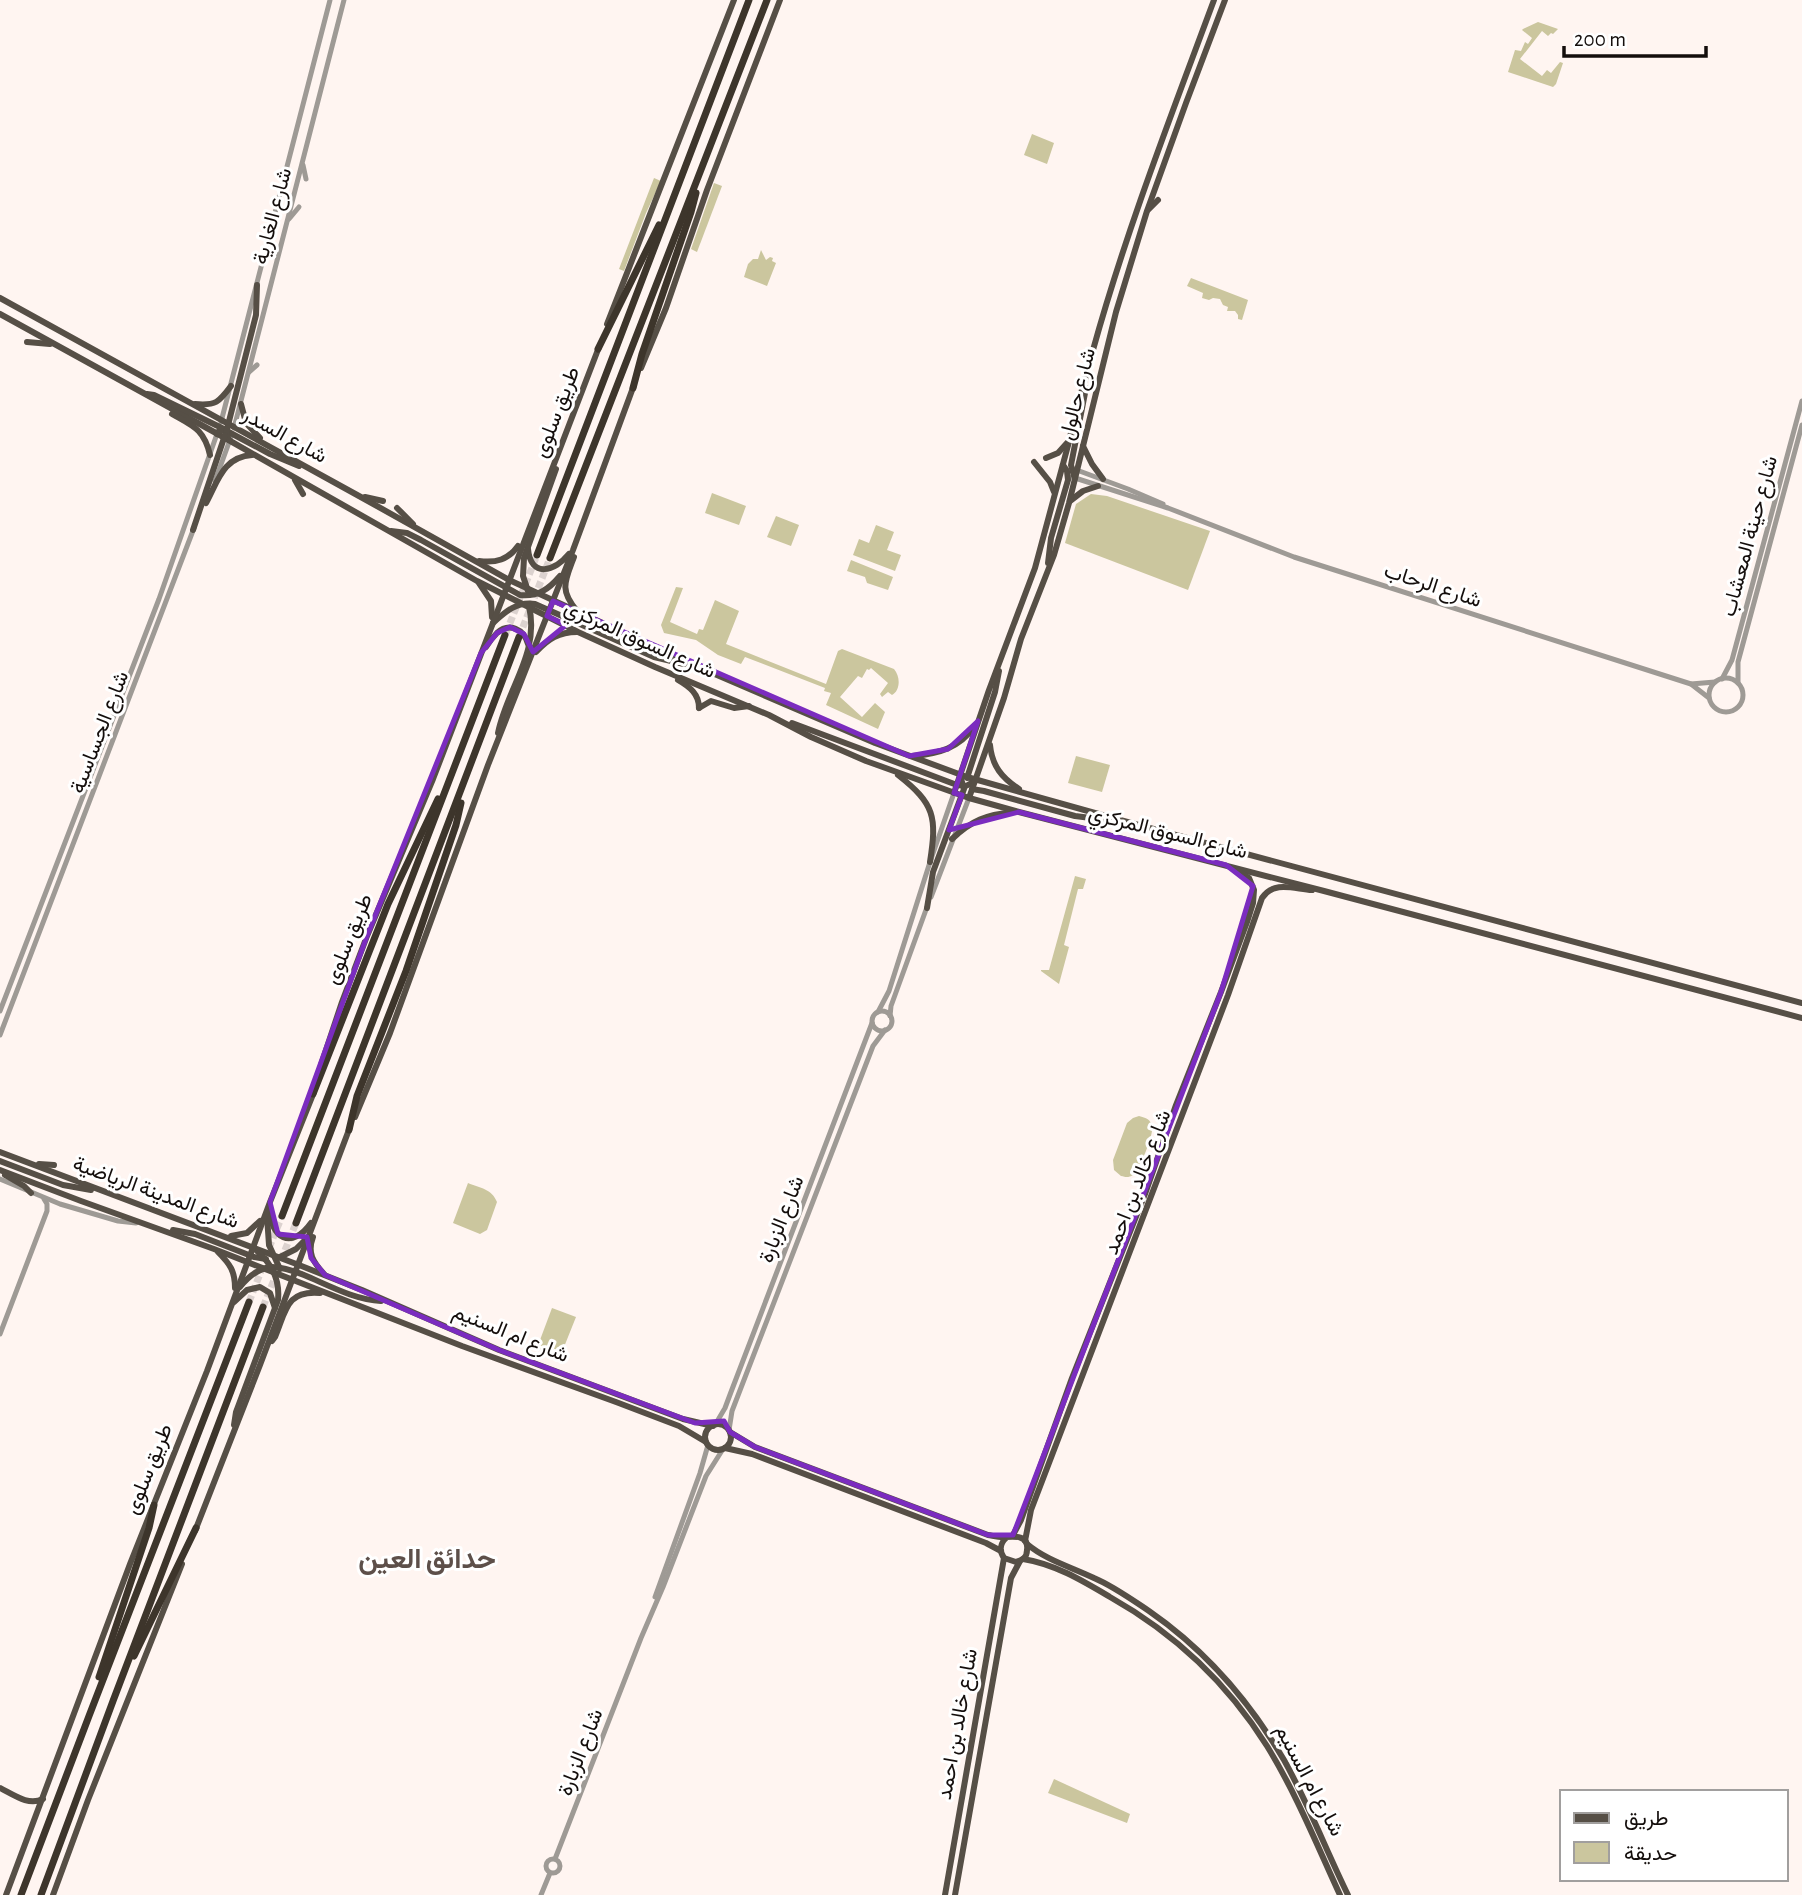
<svg xmlns="http://www.w3.org/2000/svg" width="1802" height="1895" font-family="'Alegreya Sans',Vazirmatn,sans-serif">
<style>
.green{fill:#cbc69e}
.lines{fill:none;stroke-linecap:round;stroke-linejoin:round}
.highway-tunnel{stroke:#dcd2cf;stroke-width:7;stroke-dasharray:7 3.5;stroke-linecap:butt}
.minor{stroke:#9e9a95;stroke-width:5}
.major{stroke:#564f46;stroke-width:6}
.highway{stroke:#3d352b;stroke-width:7}
.marked{fill:none;stroke:#7b2cbf;stroke-width:5;stroke-linejoin:round}
.labels{text-anchor:middle;stroke-width:6;stroke-linejoin:round;paint-order:stroke}
.street-label{font-size:21px;fill:#140e0c;stroke:#fff}
.district-label{font-size:28px;font-weight:bold;fill:#5d4f49;stroke:#fff}
</style>
<rect width="100%" height="100%" fill="#fff5f1"/>
<g class="green">
<polygon points="1538,22 1558,29 1553,34 1551,33 1548,36 1542,31 1520,59 1542,76 1547,70 1551,73 1560,62 1563,63 1556,84 1553,87 1508,72 1515,50 1521,51 1525,42 1528,44 1532,38 1522,30 1523,29"/>
<polygon points="1032,134 1054,143 1047,164 1024,155"/>
<polygon points="654,178 661,181 646,213 624,271 619,269"/>
<polygon points="714,183 722,186 697,252 691,249"/>
<polygon points="761,250 766,260 770,257 773,258 772,261 776,263 767,286 744,277 748,264 753,259 758,259"/>
<polygon points="1191,278 1248,300 1242,320 1238,319 1238,315 1235,311 1227,311 1228,307 1223,305 1220,299 1213,298 1209,300 1202,298 1203,293 1187,286"/>
<polygon points="712,493 746,506 739,525 705,513"/>
<polygon points="1091,494 1107,496 1210,531 1188,590 1065,543 1076,504"/>
<polygon points="776,516 799,525 791,546 767,537"/>
<polygon points="876,525 894,532 887,550 901,555 895,571 853,555 859,539 869,543"/>
<polygon points="851,560 893,577 888,590 867,583 865,577 847,571"/>
<path d="M676,587L683,588L670,622L697,634L699,629L703,630L715,600L739,611L726,644L826,684L838,651L842,649L894,669C901,677 900,691 892,695L888,692L882,697L880,694L888,683L871,668L869,670L867,669L862,678L858,676L840,697L862,717L875,703L885,712L878,729L826,705L831,693L824,691L825,688L745,657L741,664L718,655L696,640L664,633L661,625Z"/>
<polygon points="1076,756 1110,765 1102,792 1068,783"/>
<polygon points="1075,876 1086,879 1083,889 1078,889 1064,945 1069,947 1059,984 1041,971 1041,970 1049,970"/>
<path d="M1139,1116C1146,1118 1151,1119 1152,1127C1154,1134 1139,1171 1133,1175C1128,1178 1126,1177 1121,1176L1114,1170L1113,1160L1127,1123L1133,1118Z"/>
<path d="M468,1183C480,1188 492,1189 497,1202L487,1230L480,1234L453,1223Z"/>
<polygon points="552,1308 576,1317 560,1357 537,1348"/>
<polygon points="1054,1779 1130,1814 1127,1823 1048,1793"/>
</g>
<g class="lines">
<g class="highway-tunnel">
<polyline points="506,633 537,555"/>
<polyline points="519,637 550,558"/>
<polyline points="269,1248 282,1216"/>
<polyline points="281,1260 296,1223"/>
<polyline points="249,1302 263,1266"/>
<polyline points="263,1307 276,1275"/>
</g>
<g class="minor">
<polyline points="303,165 306,179"/>
<polyline points="289,219 299,207"/>
<polyline points="249,372 257,365"/>
<polyline points="221,422 330,0"/>
<polyline points="234,428 344,0"/>
<polyline points="1074,469 1128,489 1163,504"/>
<polyline points="1072,477 1168,508 1294,557 1691,684 1709,698"/>
<polyline points="215,481 231,437"/>
<circle cx="1726" cy="695" r="17"/>
<polyline points="1722,679 1732,660 1802,401"/>
<polyline points="1738,683 1738,662 1802,425"/>
<polyline points="1691,684 1715,682"/>
<polyline points="931,897 969,798"/>
<polyline points="0,1011 159,599 218,431"/>
<circle cx="882" cy="1021" r="10"/>
<polyline points="878,1012 889,991 930,862 954,793"/>
<polyline points="890,1016 891,1006 927,907"/>
<polyline points="0,1035 194,528"/>
<polyline points="0,1179 60,1204 118,1221 136,1223"/>
<polyline points="0,1334 47,1211 47,1204 44,1199"/>
<polyline points="715,1425 725,1408 731,1392 872,1023"/>
<polyline points="729,1430 732,1411 873,1046 885,1030"/>
<polyline points="655,1597 700,1473 708,1445"/>
<circle cx="553" cy="1866" r="7"/>
<polyline points="555,1859 641,1638 663,1587 706,1476 723,1449"/>
<polyline points="541,1895 550,1873"/>
</g>
<g class="major">
<polyline points="1148,210 1158,200"/>
<polyline points="0,298 359,496 509,580 696,666 875,743 967,777 1120,820 1802,1003"/>
<polyline points="0,314 225,438 477,581 578,632 655,667 769,715 811,737 866,761 969,798 1019,812 1324,891 1802,1018"/>
<polyline points="607,324 734,0"/>
<polyline points="27,342 50,344"/>
<polyline points="641,368 666,308 707,190 780,0"/>
<polyline points="147,394 154,395 226,430"/>
<path d="M195,404C216,406 219,402 231,386"/>
<polyline points="241,404 246,423 260,438"/>
<path d="M172,414C193,426 204,429 210,455"/>
<polyline points="217,434 220,430 225,430 270,454 299,466"/>
<polyline points="229,440 226,433 256,315 257,285"/>
<polyline points="1083,446 1092,464 1103,479"/>
<polyline points="1046,458 1058,453 1067,443"/>
<polyline points="1034,462 1050,482 1054,492"/>
<polyline points="1074,476 1071,465 1086,388"/>
<polyline points="295,480 303,494"/>
<polyline points="365,497 383,501"/>
<polyline points="1070,501 1083,491 1098,486"/>
<path d="M206,503C218,481 223,457 252,455"/>
<polyline points="397,508 413,524"/>
<polyline points="193,530 225,435"/>
<path d="M391,531L407,533L421,540L520,595C538,597 549,589 560,576"/>
<path d="M528,549C531,579 555,571 569,554"/>
<path d="M574,557C565,581 559,590 577,611"/>
<path d="M479,561C496,563 508,560 518,546"/>
<polyline points="1048,563 1051,538 1068,480 1067,471 1063,465"/>
<polyline points="479,583 491,601 492,617"/>
<polyline points="528,591 523,576 524,558 556,469"/>
<path d="M493,623C505,612 517,601 535,604L654,657L684,664"/>
<path d="M486,647C489,642 493,637 497,633C509,622 524,629 528,644"/>
<path d="M536,652C548,639 559,632 577,632"/>
<path d="M678,680C690,687 699,694 699,708"/>
<polyline points="699,708 711,701 734,708 749,706"/>
<polyline points="792,723 957,785 966,786 975,781"/>
<path d="M498,733C507,688 540,654 529,606"/>
<path d="M990,745C992,766 1002,778 1019,789"/>
<path d="M912,756C939,754 959,748 975,726"/>
<path d="M898,775C935,804 937,817 930,862"/>
<polyline points="967,778 995,692 999,671"/>
<polyline points="972,789 984,791 1075,816 1107,820"/>
<path d="M954,793L989,690L1035,568L1070,438C1075,408 1086,380 1093,350C1126,231 1171,116 1214,0"/>
<polyline points="969,798 1004,698 1021,639 1054,555 1069,503 1116,312 1147,211 1186,103 1225,0"/>
<path d="M952,839C972,820 986,815 1013,812"/>
<polyline points="927,908 933,872 964,789 960,775"/>
<polyline points="321,1065 342,1002 367,936 433,779 599,347"/>
<polyline points="355,1117 390,1033 488,765 573,550 634,385"/>
<polyline points="0,1152 299,1265 362,1290 499,1350 683,1419 713,1426"/>
<polyline points="0,1161 63,1185 91,1190"/>
<polyline points="39,1164 54,1165"/>
<polyline points="0,1170 81,1201 214,1249 462,1346 616,1402 679,1426 706,1442"/>
<polyline points="5,1175 24,1186 31,1193"/>
<path d="M270,1208C270,1239 292,1250 311,1223"/>
<polyline points="267,1216 269,1245 280,1269"/>
<polyline points="173,1230 195,1234 254,1257 266,1259"/>
<polyline points="231,1236 247,1233 260,1221"/>
<path d="M313,1237C307,1253 313,1262 324,1274"/>
<path d="M218,1252C230,1264 235,1271 235,1288"/>
<polyline points="280,1257 296,1249 305,1240"/>
<path d="M240,1287C248,1277 258,1268 272,1267C282,1267 294,1271 304,1275C328,1285 355,1300 381,1301"/>
<polyline points="234,1302 247,1290 260,1287 270,1293 275,1308"/>
<path d="M272,1341L275,1337C286,1311 286,1290 320,1293"/>
<circle cx="718" cy="1437" r="13"/>
<path d="M234,1425L236,1412L278,1300C280,1280 272,1264 257,1251"/>
<path d="M730,1432L755,1447L988,1535C994,1536 1000,1538 1006,1537C1016,1536 1029,1536 1027,1550C1027,1558 1022,1560 1016,1562L1004,1558C999,1551 1000,1543 1007,1537"/>
<polyline points="725,1448 752,1454 986,1543 1001,1551"/>
<polyline points="195,1531 260,1365 350,1127"/>
<polyline points="1013,1535 1021,1520 1072,1378 1145,1194 1176,1105 1221,992 1247,922 1253,903 1254,890 1249,878 1238,871"/>
<path d="M1025,1541L1031,1510L1228,995L1262,898C1274,880 1294,889 1312,890"/>
<path d="M1027,1544C1046,1560 1071,1567 1094,1578C1113,1586 1131,1599 1149,1611C1204,1649 1250,1702 1284,1760C1308,1803 1326,1850 1348,1895"/>
<path d="M1023,1559C1055,1564 1083,1581 1110,1597C1174,1633 1228,1684 1267,1746C1296,1793 1317,1845 1340,1895"/>
<path d="M0,1788C14,1795 28,1806 43,1799"/>
<polyline points="6,1895 130,1564 207,1371 270,1202 314,1092"/>
<polyline points="53,1895 88,1800 182,1564"/>
<polyline points="945,1895 1004,1558"/>
<polyline points="955,1895 1011,1578 1020,1561"/>
</g>
<g class="highway">
<polyline points="598,349 659,225"/>
<polyline points="633,388 642,354 691,212 696,193"/>
<polyline points="537,555 749,0"/>
<polyline points="550,558 767,0"/>
<polyline points="313,1094 388,904 438,799"/>
<polyline points="349,1130 357,1096 406,971 456,825 461,803"/>
<polyline points="282,1216 505,635"/>
<polyline points="296,1223 519,637"/>
<polyline points="134,1656 196,1528"/>
<polyline points="99,1677 149,1528 154,1505"/>
<polyline points="21,1895 89,1716 249,1302"/>
<polyline points="41,1895 113,1701 263,1307"/>
</g>
</g>
<path class="marked" d="M553,601L909,756L948,749L978,721L954,793L962,795L949,830L1019,812L1226,865L1253,886L1221,992L1013,1535H988L755,1447L730,1432L724,1421L695,1423L499,1350L325,1275L311,1258L307,1237L278,1234L270,1202L367,936L481,653L497,633L510,627L524,634L533,652L566,625L547,616Z"/>
<g class="labels">
<g class="street-label">
<text transform="translate(272 216) rotate(-75)" y="7">شارع الغارية</text>
<text transform="translate(1077 394) rotate(-76)" y="7">شارع حالول</text>
<text transform="translate(556 412) rotate(-69)" y="7">طريق سلوى</text>
<text transform="translate(285 435) rotate(29)" y="7">شارع السدر</text>
<text transform="translate(1749 536) rotate(-75)" y="7">شارع حينة المعشاب</text>
<text transform="translate(1433 585) rotate(18)" y="7">شارع الرحاب</text>
<text transform="translate(640 639) rotate(24)" y="7">شارع السوق المركزي</text>
<text transform="translate(99 732) rotate(-69)" y="7">شارع الجساسية</text>
<text transform="translate(1168 832) rotate(14)" y="7">شارع السوق المركزي</text>
<text transform="translate(348 939) rotate(-68)" y="7">طريق سلوى</text>
<text transform="translate(1137 1182) rotate(-69)" y="7">شارع خالد بن احمد</text>
<text transform="translate(156 1192) rotate(20)" y="7">شارع المدينة الرياضية</text>
<text transform="translate(781 1219) rotate(-69)" y="7">شارع الزبارة</text>
<text transform="translate(511 1333) rotate(22)" y="7">شارع ام السنيم</text>
<text transform="translate(148 1469) rotate(-68)" y="7">طريق سلوى</text>
<text transform="translate(957 1724) rotate(-80)" y="7">شارع خالد بن احمد</text>
<text transform="translate(580 1752) rotate(-69)" y="7">شارع الزبارة</text>
<text transform="translate(1310 1780) rotate(62)" y="7">شارع ام السنيم</text>
</g>
<g class="district-label">
<text x="427" y="1568">حدائق العين</text>
</g>
</g>
<rect x="1560" y="1790" width="228" height="91" fill="#ffffff" stroke="#a19f9e" stroke-width="2"/>
<rect x="1574" y="1813" width="35" height="10" fill="#564f46" stroke="#a19f9e" stroke-width="2"/>
<text x="1624" y="1825" font-size="21" fill="#140e0c">طريق</text>
<rect x="1574" y="1842" width="35" height="21" fill="#cbc69e" stroke="#a19f9e" stroke-width="2"/>
<text x="1624" y="1860" font-size="21" fill="#140e0c">حديقة</text>
<path d="M1564 46v10h142v-10" fill="none" stroke="#140e0c" stroke-width="3.5"/>
<text x="1574" y="46" font-size="21" fill="#140e0c" stroke="#ffffff" stroke-width="5" paint-order="stroke">200 m</text>
</svg>
